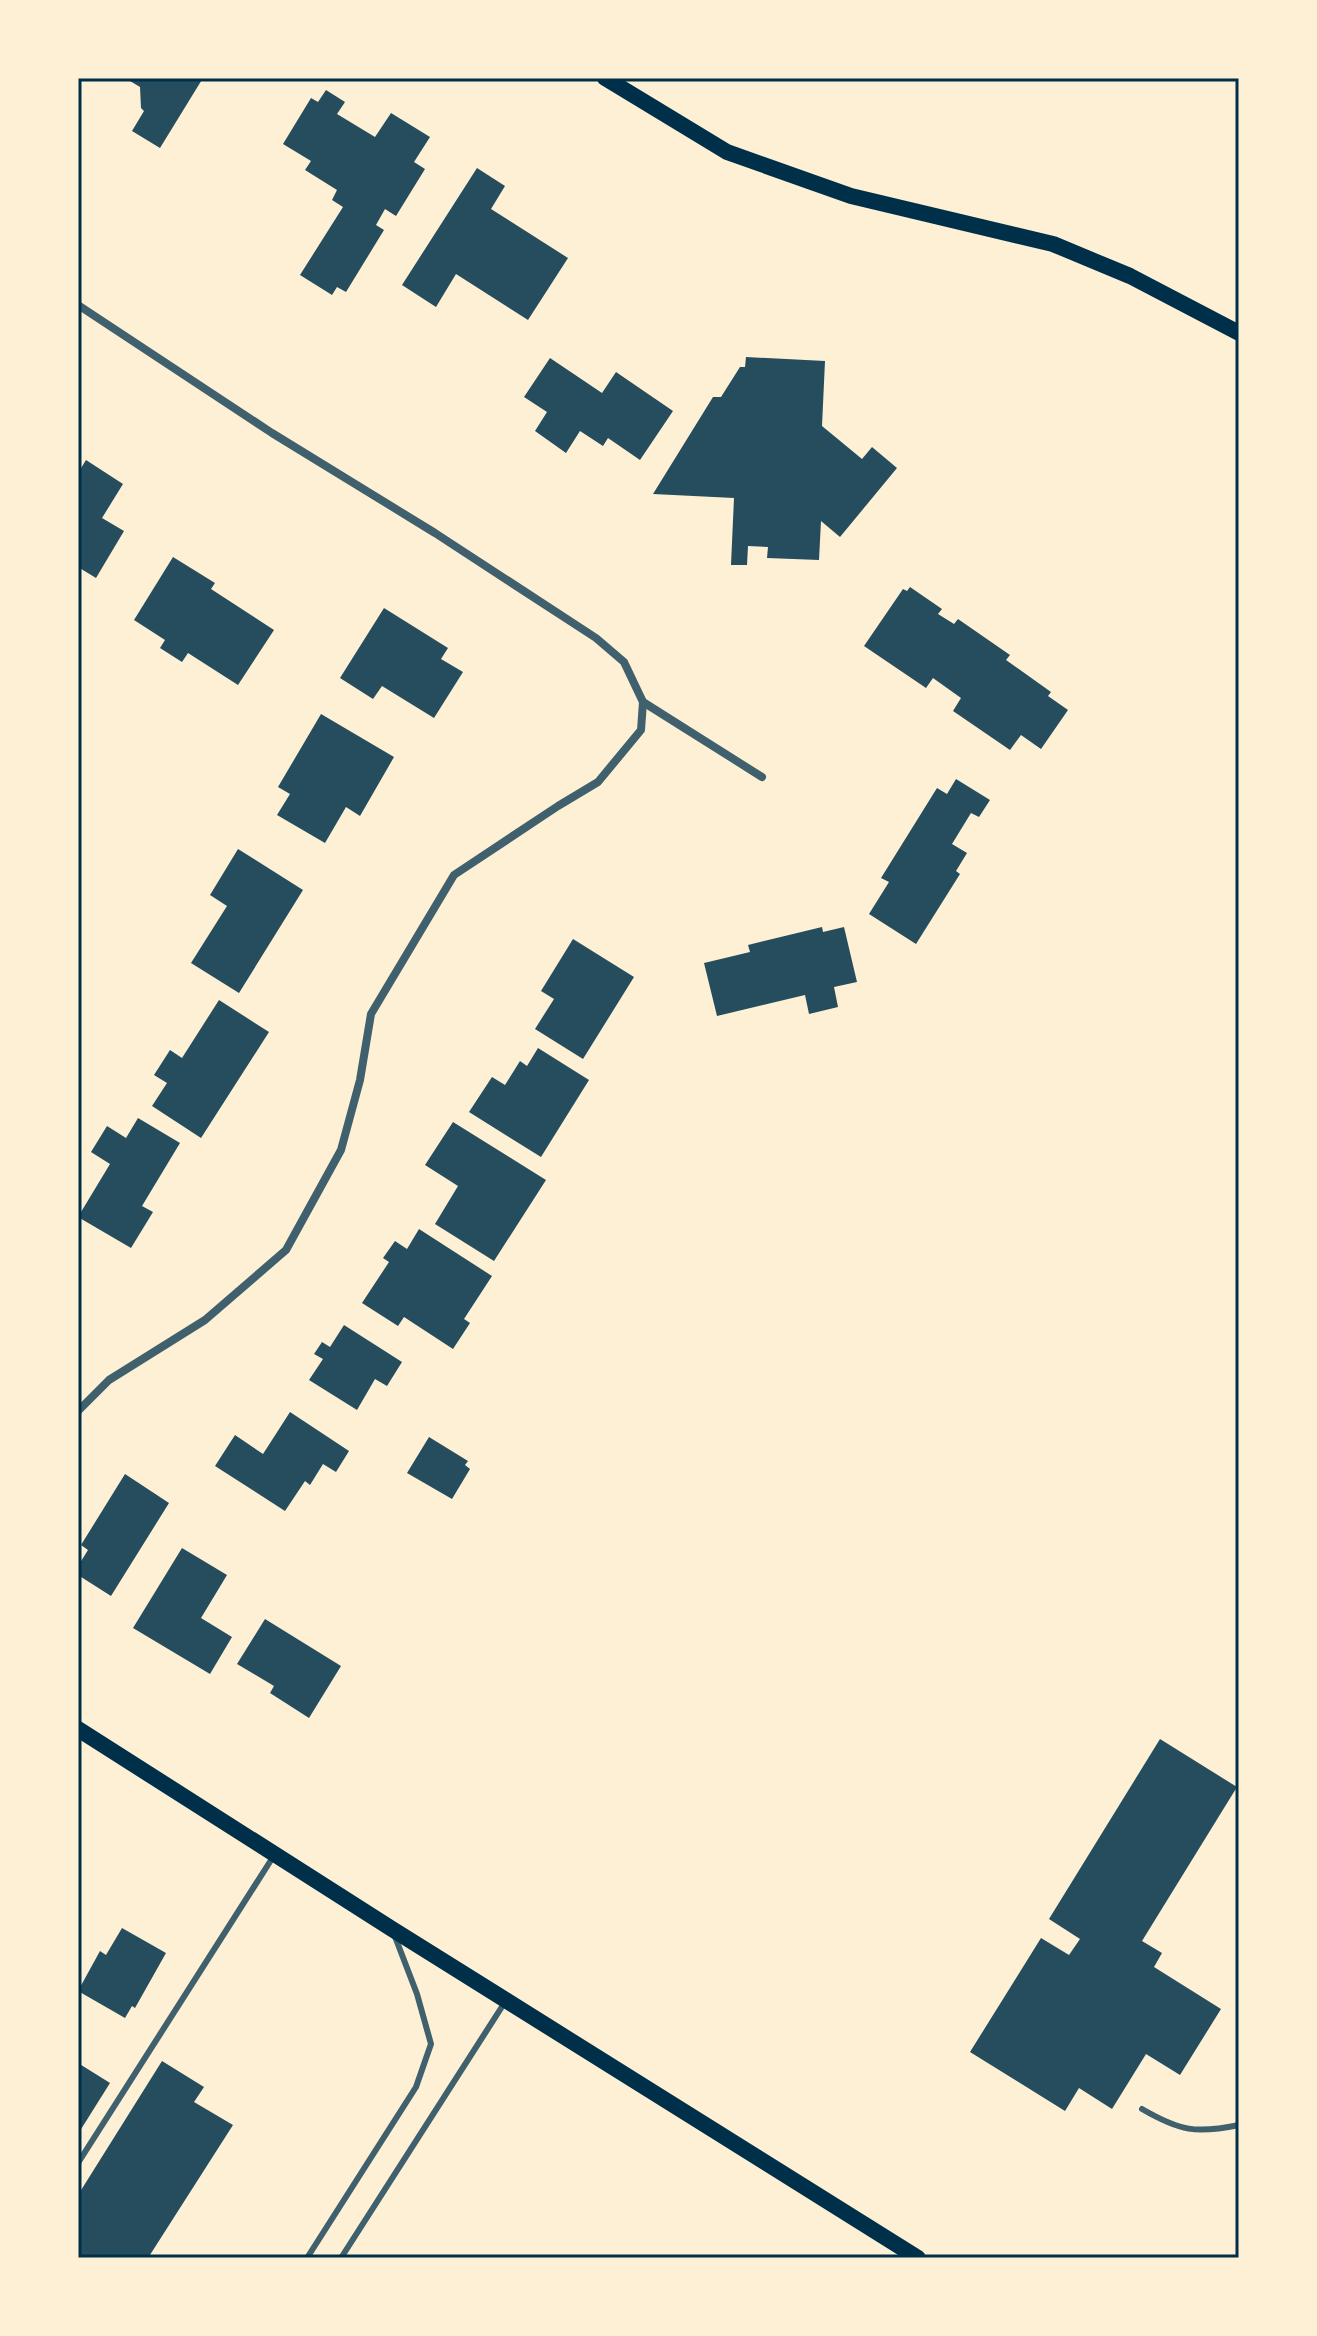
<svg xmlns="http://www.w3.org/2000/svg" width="1317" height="2336" font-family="'IBM Plex Sans',sans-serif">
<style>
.building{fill:#264d5e}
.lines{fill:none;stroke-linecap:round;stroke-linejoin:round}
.service{stroke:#3f606c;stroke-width:6}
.minor{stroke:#3f606c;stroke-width:8}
.secondary{stroke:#003049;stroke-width:16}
.neatline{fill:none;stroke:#003049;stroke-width:3}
</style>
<rect width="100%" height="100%" fill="#fdf0d5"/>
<g class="building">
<polygon points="125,78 203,78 160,148 132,131 144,111 141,108 140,87"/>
<polygon points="326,90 345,102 337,114 375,137 391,113 430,137 414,162 425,169 396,216 385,209 376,225 384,230 346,292 337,287 332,295 300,275 343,207 332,200 337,190 305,170 311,161 283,144 311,98 318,102"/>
<polygon points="477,168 505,186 491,209 568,258 528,320 456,274 436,307 402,285"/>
<polygon points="746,357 825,361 822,426 862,459 872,447 897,468 840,537 821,521 819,560 767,558 768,547 748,546 747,565 731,565 734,498 653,494 713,397 721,397 740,367 745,367"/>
<polygon points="550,358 602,393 616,372 673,411 640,460 608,438 603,446 580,431 566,453 535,431 547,412 524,397"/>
<polygon points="86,460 123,484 102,518 124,531 96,578 78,567 78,473"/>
<polygon points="173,557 215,583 211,589 274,630 238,685 188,653 182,662 160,648 165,640 134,620"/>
<polygon points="910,587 942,609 938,614 954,624 958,619 1010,655 1006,660 1051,692 1048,696 1068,710 1041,749 1021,735 1010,750 953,711 961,698 933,678 926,688 864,646 903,589 907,591"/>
<polygon points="384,608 448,648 441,659 463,672 434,718 382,686 373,699 340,678"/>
<polygon points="321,714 394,757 360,816 346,807 325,843 277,815 290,794 278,787"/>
<polygon points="956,779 990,800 979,817 971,813 952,844 967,853 956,871 960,874 916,944 869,914 889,882 881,878 937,788 947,794"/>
<polygon points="238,849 303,890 239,993 191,963 227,906 210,895"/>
<polygon points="822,927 823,932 844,927 857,982 834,987 838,1007 809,1014 805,995 717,1016 704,963 750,952 748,945"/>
<polygon points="573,939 634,977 583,1059 535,1029 554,999 541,991"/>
<polygon points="219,1000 269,1032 201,1138 152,1106 167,1083 154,1075 170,1050 182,1058"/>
<polygon points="538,1048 589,1080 541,1157 469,1112 492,1077 505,1085 520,1061 527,1066"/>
<polygon points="138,1118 180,1143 142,1206 153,1212 131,1248 78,1217 110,1164 91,1152 107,1126 126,1138"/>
<polygon points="453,1122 546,1180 494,1261 435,1224 458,1186 425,1165"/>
<polygon points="419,1229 492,1276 464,1319 470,1323 453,1349 404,1317 398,1326 362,1303 389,1262 383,1258 395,1241 407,1249"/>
<polygon points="344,1325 402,1362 387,1386 375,1379 357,1410 309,1380 323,1359 314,1354 322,1342 330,1347"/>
<polygon points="290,1412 349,1451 336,1472 323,1464 310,1485 305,1481 285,1511 215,1466 235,1435 263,1454"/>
<polygon points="429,1437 468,1461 465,1465 470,1469 452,1499 407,1473"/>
<polygon points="125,1474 169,1503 111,1596 78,1575 78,1566 88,1550 81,1545"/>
<polygon points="182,1548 227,1575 201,1618 232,1637 210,1674 133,1628"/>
<polygon points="265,1619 341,1666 309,1718 270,1693 274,1686 237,1664"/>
<polygon points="1160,1739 1237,1787 1142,1941 1162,1953 1154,1967 1221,2009 1180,2075 1146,2054 1112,2109 1079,2088 1065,2111 970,2052 1041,1938 1069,1955 1080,1939 1049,1919"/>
<polygon points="122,1928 166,1953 135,2008 132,2006 125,2018 78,1991 100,1951 106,1955"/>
<polygon points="162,2061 204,2087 194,2102 233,2125 148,2258 78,2258 78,2195"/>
<polygon points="78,2063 110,2083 78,2134"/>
</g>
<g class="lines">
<g class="service">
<path d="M1142,2109C1180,2131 1196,2134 1239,2125"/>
<polyline points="78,2163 273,1857"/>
<polyline points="307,2258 416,2087 431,2044 417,1994 394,1934"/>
<polyline points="341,2258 505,2002"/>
</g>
<g class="minor">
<polyline points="78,305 272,433 435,533 596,638 624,662 643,702 641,730 598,782 558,806 454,875 371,1014 360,1080 341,1150 286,1250 205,1320 109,1380 78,1411"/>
<polyline points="643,702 762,777"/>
</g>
<g class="secondary">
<polyline points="605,78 727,152 851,196 1053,244 1130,276 1239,333"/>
<polyline points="78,1729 392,1929 918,2258"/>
</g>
</g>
<rect width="1317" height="2336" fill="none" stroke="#fdf0d5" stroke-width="160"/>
<rect x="80" y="80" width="1157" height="2176" class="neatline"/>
</svg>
